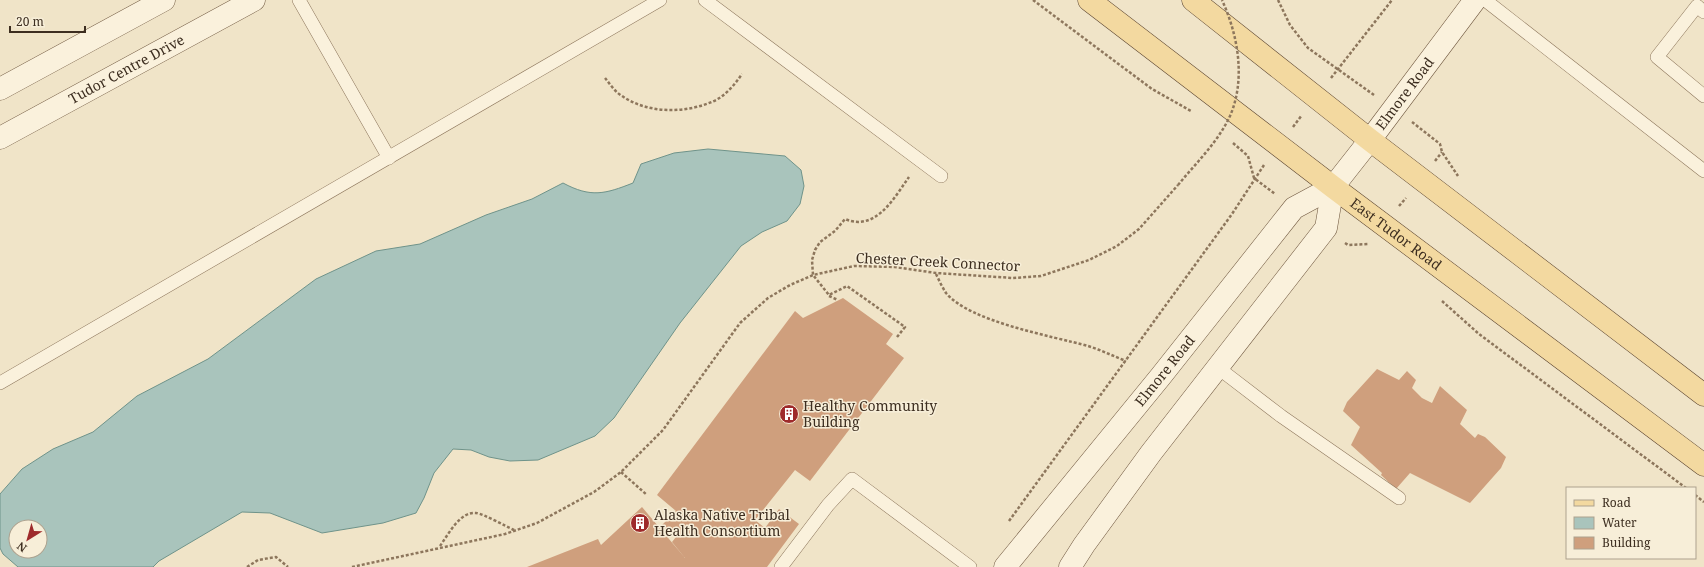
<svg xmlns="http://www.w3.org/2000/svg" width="1704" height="567" font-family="'Noto Serif',serif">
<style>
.water{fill:#a9c4bc;stroke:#6f938a;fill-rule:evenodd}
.building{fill:#cf9f7d}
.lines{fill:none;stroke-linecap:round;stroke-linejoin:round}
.lane-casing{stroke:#8d765c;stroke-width:14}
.secondary-casing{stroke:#6f573f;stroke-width:23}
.primary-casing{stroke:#5b4430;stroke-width:23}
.path{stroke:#8d765c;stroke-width:2.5;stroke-dasharray:3 2;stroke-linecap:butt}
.lane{stroke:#faf1dc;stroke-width:13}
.secondary{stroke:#faf1dc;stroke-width:22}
.primary{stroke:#f3d9a0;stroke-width:22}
.path-bridge{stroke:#8d765c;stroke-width:2.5;stroke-dasharray:3 2;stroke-linecap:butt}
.labels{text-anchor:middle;stroke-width:3;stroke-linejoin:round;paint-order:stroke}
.street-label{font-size:14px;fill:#3d2e20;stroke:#f7eed8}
.poi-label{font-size:14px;fill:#3d2e20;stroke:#f7eed8;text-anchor:start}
</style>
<rect width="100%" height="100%" fill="#f0e4c8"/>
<path class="water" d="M708,149L785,156L801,170L804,186L800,204L787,221L762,232L741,246L680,323L614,418L595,436L538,460L510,461L489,457L471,450L453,449L434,473L424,498L416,513L383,523L322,533L270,513L242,512L159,561L153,567H18L3,554L0,548V494L22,469L53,449L93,432L137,396L208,359L316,279L376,251L420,244L486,215L532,199L563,183C591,198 605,194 633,183L641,164L674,153ZM16,527H40V551H16Z"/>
<g class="building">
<polygon points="843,298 893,334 886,344 904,358 810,481 795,470 755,520 765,528 779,509 799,524 767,567 527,567 598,539 601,545 642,507 685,558 672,542 676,537 661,526 676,511 657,495 795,311 803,318"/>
<polygon points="1377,369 1399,380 1407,371 1416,380 1412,388 1422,398 1432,403 1440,386 1441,387 1467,410 1460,424 1475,438 1478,434 1485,437 1506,457 1501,468 1470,503 1410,473 1396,489 1381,475 1382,473 1351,445 1360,427 1343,411 1347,402"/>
</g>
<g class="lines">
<defs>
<g id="lane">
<polyline points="299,0 389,158"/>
<polyline points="705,0 941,176"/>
<polyline points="1485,0 1704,171"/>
<polyline points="1704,12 1697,6 1657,57 1704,96"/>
<polyline points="1217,367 1281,416 1399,498"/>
<polyline points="0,383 660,0"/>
<polyline points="781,567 828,505 852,479 970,567"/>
</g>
<g id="secondary">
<polyline points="0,89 164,0"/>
<path id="s1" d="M0,138L254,0"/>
<path id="s2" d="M1005,567L1161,376L1294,208L1333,187L1370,140L1475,0"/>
<polyline points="1070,567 1084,545 1151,453 1326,228 1333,187"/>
</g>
<g id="primary">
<path id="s3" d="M1089,0L1333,187L1704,465"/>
<polyline points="1193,0 1370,140 1704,395"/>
</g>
</defs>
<use href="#lane" class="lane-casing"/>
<use href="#secondary" class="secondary-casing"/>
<use href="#primary" class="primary-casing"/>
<g class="path">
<polyline points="1033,0 1152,89 1191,111"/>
<polyline points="1278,0 1290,25 1308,48 1374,95"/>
<path d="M605,78C610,84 615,92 622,96C648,114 687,114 716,100C727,94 735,84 742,74"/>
<polyline points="1331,78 1392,0"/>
<polyline points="1412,122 1440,144 1442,152 1458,176"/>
<polyline points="1293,127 1302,115"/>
<polyline points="1233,143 1248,156 1254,178 1275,194"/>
<polyline points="1435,161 1442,152"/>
<polyline points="1399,206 1406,198"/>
<polyline points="1345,243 1348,245 1369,244"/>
<path d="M936,274C939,280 942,287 946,293C970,322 1052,336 1088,346C1101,350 1113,356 1126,361"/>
<polyline points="829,296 838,300"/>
<polyline points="1442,301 1479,334 1686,488"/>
<path d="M897,337L905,327L847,286L829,295L813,275L812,260L815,250L820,242L835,231L845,219C876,232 894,198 909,177"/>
<polyline points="621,472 647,495"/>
<polyline points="1695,495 1704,502"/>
<polyline points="1009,521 1232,214 1264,165"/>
<path d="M440,546C448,535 460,511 476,513C484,514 505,526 514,530"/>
<polyline points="247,567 258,560 276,557 288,567"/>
<polyline points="352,567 505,534 537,523 594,492 621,472 663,430 740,323 768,298 790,285 813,275 854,266 895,267 936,273 1013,278 1041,276 1089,260 1117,246 1139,229 1178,185"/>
</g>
<use href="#lane" class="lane"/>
<use href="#secondary" class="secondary"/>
<use href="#primary" class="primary"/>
<path class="path-bridge" d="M1178,185C1196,163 1218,142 1230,116C1246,79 1238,35 1222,0"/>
</g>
<defs>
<symbol id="building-disc" viewBox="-11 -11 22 22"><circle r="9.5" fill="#9e2a2b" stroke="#f7eed8"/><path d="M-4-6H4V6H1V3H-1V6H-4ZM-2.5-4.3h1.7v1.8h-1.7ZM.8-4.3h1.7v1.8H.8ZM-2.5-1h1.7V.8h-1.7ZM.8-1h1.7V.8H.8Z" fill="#fff"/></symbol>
</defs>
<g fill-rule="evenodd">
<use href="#building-disc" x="778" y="403" width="22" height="22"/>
<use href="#building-disc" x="629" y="512" width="22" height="22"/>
</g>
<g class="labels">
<g class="street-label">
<text dy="5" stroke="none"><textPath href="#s1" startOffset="144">Tudor Centre Drive</textPath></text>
<text dy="5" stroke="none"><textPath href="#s2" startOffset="623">Elmore Road</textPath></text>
<text dy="5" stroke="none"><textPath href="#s3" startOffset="386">East Tudor Road</textPath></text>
<text transform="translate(938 262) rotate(3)" y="5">Chester Creek Connector</text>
<text dy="5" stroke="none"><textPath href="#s2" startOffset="253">Elmore Road</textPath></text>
</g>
<g class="poi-label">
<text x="803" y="411">Healthy Community<tspan x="803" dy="16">Building</tspan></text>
<text x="654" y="520">Alaska Native Tribal<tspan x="654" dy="16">Health Consortium</tspan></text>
</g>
</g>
<rect x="1566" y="487" width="130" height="72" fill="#f7eed8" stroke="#ada18e"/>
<rect x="1574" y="500" width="20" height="6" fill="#f3d9a0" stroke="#ada18e"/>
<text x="1602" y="507" font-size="12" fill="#3d2e20">Road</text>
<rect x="1574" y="517" width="20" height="12" fill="#a9c4bc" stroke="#ada18e"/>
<text x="1602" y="527" font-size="12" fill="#3d2e20">Water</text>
<rect x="1574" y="537" width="20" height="12" fill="#cf9f7d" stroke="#ada18e"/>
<text x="1602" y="547" font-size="12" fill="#3d2e20">Building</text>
<g transform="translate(28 539) rotate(217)"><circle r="19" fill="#f7eed8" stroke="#ada18e"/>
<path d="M0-3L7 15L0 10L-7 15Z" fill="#9e2a2b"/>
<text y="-6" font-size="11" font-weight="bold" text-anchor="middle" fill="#3d2e20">N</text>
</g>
<path d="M10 26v6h75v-6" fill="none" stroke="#3d2e20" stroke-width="2"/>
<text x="16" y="26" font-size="12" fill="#3d2e20" stroke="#f7eed8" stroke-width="3" paint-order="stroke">20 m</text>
</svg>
